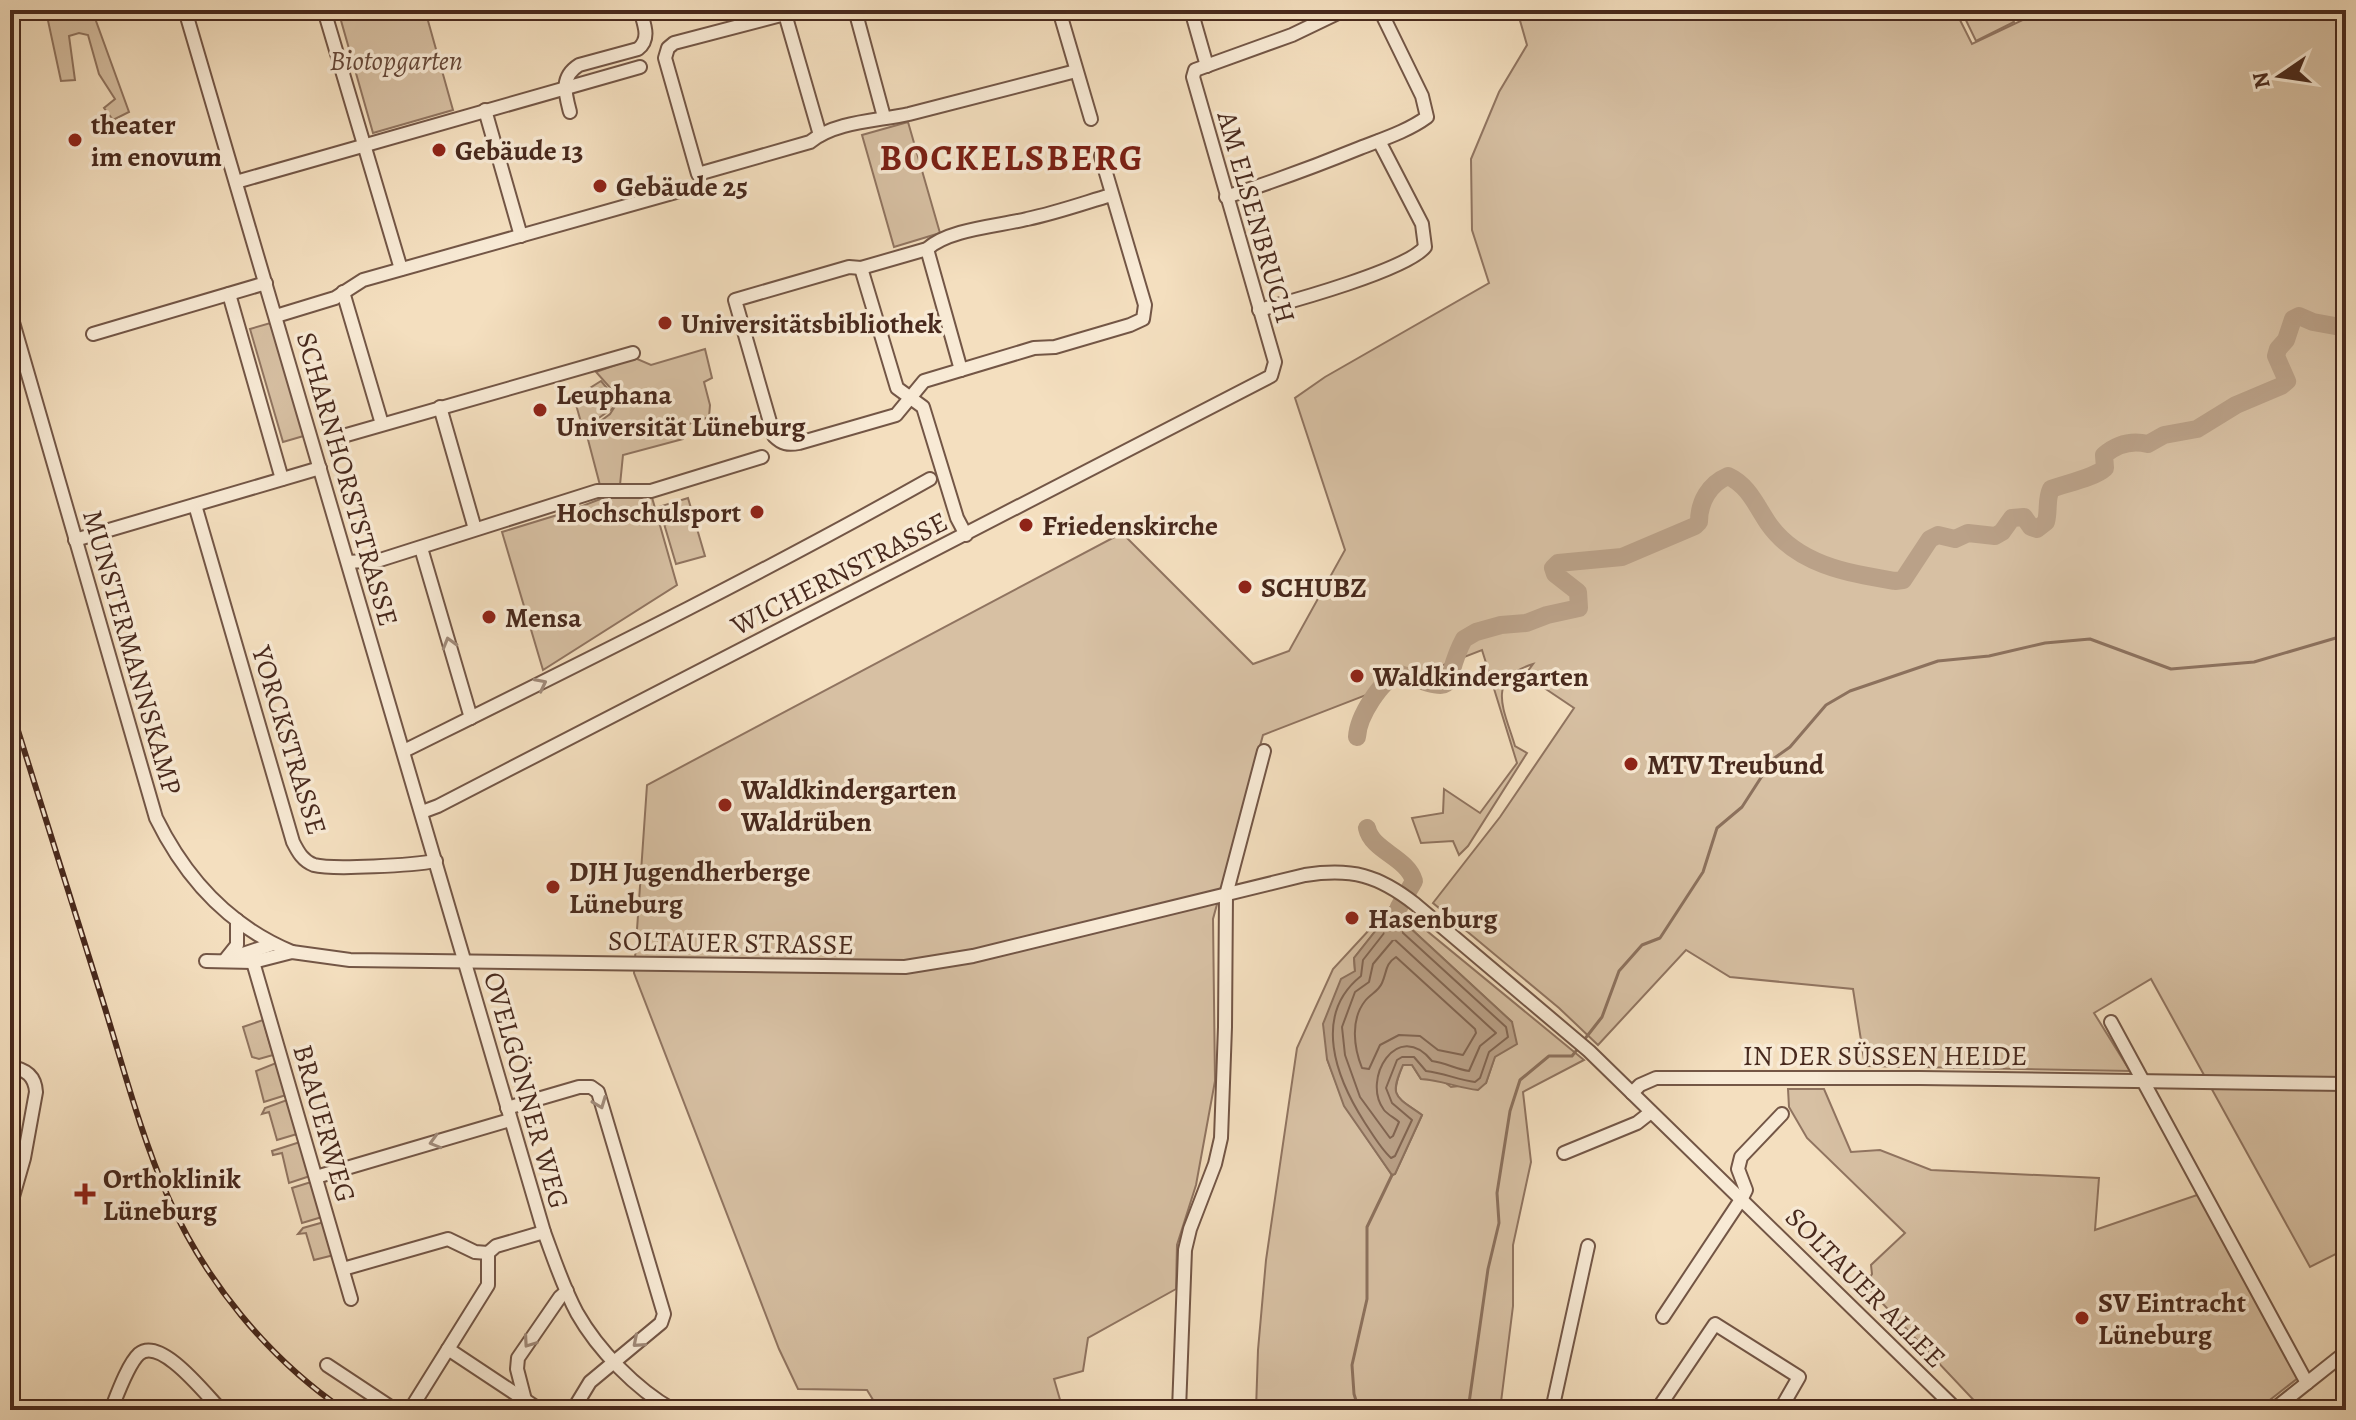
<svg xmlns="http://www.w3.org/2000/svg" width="2356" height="1420" font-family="Alegreya,serif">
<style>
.green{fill:#d7c0a3;stroke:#907460;stroke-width:2}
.water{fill:#baa188;stroke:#8c715d;stroke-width:2}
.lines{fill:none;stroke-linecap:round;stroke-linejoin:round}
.shore{stroke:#816552;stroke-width:2}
.stream{stroke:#8c715d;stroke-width:3}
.river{stroke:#baa188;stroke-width:18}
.minor-casing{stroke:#735646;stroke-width:16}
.minor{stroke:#f8ead5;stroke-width:12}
.rail-casing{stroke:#48291d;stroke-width:6}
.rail{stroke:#f8ead5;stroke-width:3;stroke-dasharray:9;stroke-linecap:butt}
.oneway{stroke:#a08a79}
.poi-dot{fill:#8f2418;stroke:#f8ead5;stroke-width:3}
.labels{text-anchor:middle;stroke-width:7;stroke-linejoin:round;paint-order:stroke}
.park-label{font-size:28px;font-style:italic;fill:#654738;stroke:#f8ead5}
.poi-label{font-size:28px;font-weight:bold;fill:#48291d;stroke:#f8ead5;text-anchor:start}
.street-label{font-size:28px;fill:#48291d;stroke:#f8ead5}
.district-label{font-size:36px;font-weight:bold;letter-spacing:2px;fill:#7a1f14;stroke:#f8ead5}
</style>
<rect width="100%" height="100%" fill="#f4dfbf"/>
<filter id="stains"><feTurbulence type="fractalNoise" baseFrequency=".0025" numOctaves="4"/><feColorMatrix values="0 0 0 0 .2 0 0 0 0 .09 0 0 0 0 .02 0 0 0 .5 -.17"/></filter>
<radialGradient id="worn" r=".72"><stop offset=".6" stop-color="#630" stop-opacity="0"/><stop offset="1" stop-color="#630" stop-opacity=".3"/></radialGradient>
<g class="green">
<polygon points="69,10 92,10 129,112 113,120 104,108 115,99 99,74 88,35 79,33 69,36 75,80 61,81 47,16"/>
<polygon points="338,10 425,10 453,110 373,133"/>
<path d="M1517,10H1955L1972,44L2044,10H2346V1249L2310,1267L2151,979L2094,1013L2130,1071L1865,1066L1853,989L1730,977L1686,950L1598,1045L1559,1008L1433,903L1500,817L1574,708L1525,675L1533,664C1485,679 1504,709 1515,746L1527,753L1468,846L1459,855L1453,841L1421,843L1412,818L1443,813L1444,789L1480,813L1517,763L1482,650L1263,735L1213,919L1215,1081L1196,1185L1177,1245L1176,1289L1088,1338L1083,1371L1054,1379L1063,1410H886L878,1408L867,1390L798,1389L779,1349L634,973L647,785L1122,533L1253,664L1289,651L1345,550L1295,398L1325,377L1489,283L1472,230L1471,159L1499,92L1527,45Z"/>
<polygon points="1961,10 2008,10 2014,22 1976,41"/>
<polygon points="908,122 940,233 894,247 862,135"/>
<polygon points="274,322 307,435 283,442 250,329"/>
<polygon points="705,349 712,378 704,382 710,405 709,417 680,427 683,439 623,455 620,485 601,489 586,432 610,414 617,403 614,392 596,372 635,358 651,365"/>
<polygon points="601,381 612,394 613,408 583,429 574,398"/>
<polygon points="651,494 677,585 543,670 502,532 567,512 608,496"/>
<polygon points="688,498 705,556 676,564 659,507"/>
<path d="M1394,903L1396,905L1354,958L1355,971L1327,1059L1345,1106L1392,1175L1395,1174L1422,1115C1395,1096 1389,1097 1403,1064L1412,1065L1421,1079L1442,1080L1451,1087L1486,1083L1495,1056L1512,1022L1408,926L1405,913L1584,1060L1523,1092L1531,1162L1513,1245V1306L1500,1410H1256L1258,1350L1266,1260L1297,1048L1333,969Z"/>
<polygon points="263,1020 273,1055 259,1059 252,1057 243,1027"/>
<polygon points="276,1063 286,1095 264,1102 256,1071"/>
<polygon points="1788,1089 1824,1089 1851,1152 1880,1150 1931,1170 2099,1178 2095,1230 2200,1194 2298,1378 2257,1410 1983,1410 1865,1285 1872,1274 1871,1265 1905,1233 1807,1138 1789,1107"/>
<polygon points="287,1100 297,1134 277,1140 269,1112 262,1114 265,1108"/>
<polygon points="300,1142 310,1176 289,1183 282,1153 273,1155 272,1151"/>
<polygon points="311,1182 322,1217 302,1223 292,1188"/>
<polygon points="324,1222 334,1255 314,1260 306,1233 298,1234 303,1228"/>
</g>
<path class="water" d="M1396,905L1405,913L1408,926L1512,1022L1517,1044L1495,1057L1486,1083L1478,1090C1458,1088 1441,1080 1421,1079L1412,1065H1403C1389,1097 1395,1096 1422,1115L1395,1174L1392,1175L1344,1106L1327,1059L1323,1024L1341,979L1355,971L1354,958Z"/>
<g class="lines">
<g class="shore">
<path d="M1396,921L1402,932L1506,1027L1508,1037L1489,1052L1480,1078L1475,1082C1458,1080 1444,1073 1426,1071L1414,1057H1402L1397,1060L1386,1088L1392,1103L1412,1120L1395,1156L1391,1158C1381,1149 1373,1135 1365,1123C1336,1078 1312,1015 1361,976L1363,960L1392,923Z"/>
<path d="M1394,939L1496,1033L1480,1046L1469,1071C1456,1069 1446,1063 1432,1061C1397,1018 1361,1080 1384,1110C1388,1115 1395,1118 1399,1122L1393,1136L1390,1138L1360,1097L1345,1055L1342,1027L1355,992L1369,982L1373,964Z"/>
<path d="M1396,957L1475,1029L1476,1033L1463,1055L1438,1050L1420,1036L1399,1035L1380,1045L1369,1069L1362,1068C1354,1048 1350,1020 1365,1001C1370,994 1378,992 1382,983C1387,972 1385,964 1396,957Z"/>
</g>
<g class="stream">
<polyline points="1584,1040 1602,1017 1619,971 1642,945 1660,938 1703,872 1717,828 1742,807 1773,759 1790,747 1826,705 1850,691 1938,661 1989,656 2045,643 2090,639 2171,669 2254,662 2346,635"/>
<polyline points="1359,1410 1354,1394 1352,1365 1367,1299 1367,1227 1392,1175"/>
<polyline points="1468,1410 1488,1269 1499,1223 1497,1193 1510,1111 1520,1080 1549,1056 1572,1056 1580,1046"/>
</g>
<g class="river">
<path d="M1357,737C1358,717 1381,679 1400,674C1466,696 1439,685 1464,639L1476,632L1501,625L1526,623L1547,615L1579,608L1578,592L1555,574L1553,568L1558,563L1622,557L1695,526L1699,522C1699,502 1709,484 1728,476C1748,485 1756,505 1768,523C1797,565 1848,573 1895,581L1903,580L1930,539L1938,535L1955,539L1968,533L1995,536L2002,532L2012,518L2024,517L2031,527L2037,529L2046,522C2049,511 2046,499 2051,489C2067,483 2094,478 2105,468L2104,455C2117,444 2132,440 2148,444L2164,435L2197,429L2236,405L2281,386L2287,381L2276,356L2278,349L2286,340L2293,319L2299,316L2313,322L2346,328"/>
<path d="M1367,828C1372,851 1407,857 1414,881L1399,907L1393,931"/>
</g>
<defs>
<g id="minor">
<path d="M185,10L544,1232C554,1259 563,1287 577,1313C598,1350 636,1389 673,1410"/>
<polyline points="324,10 401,269"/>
<path d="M790,10L785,14L674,43L668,48L665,58L698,174L810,142C836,121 878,121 909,114L1076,71"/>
<polyline points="855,10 884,117"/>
<polyline points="1059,10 1091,119"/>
<polyline points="1191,10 1207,66"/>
<polyline points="785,14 820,135"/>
<polyline points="485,110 521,236"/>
<path d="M570,112C565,93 560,77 579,65L638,49C651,39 644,24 640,10"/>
<path d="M1101,156L1145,305L1143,319L1130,325L1055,347L1034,348L924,381L896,415L799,443C788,445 782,444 774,436L735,300L849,267L861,268L927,249C949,229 999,226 1027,219C1056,213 1084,203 1111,195"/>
<polyline points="236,182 640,67"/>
<path d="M1226,197C1272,182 1316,166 1360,148C1383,139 1408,131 1427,117L1422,96L1380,10"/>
<polyline points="927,249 961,370"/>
<polyline points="861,268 897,388 923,407 957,518 966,535"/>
<polyline points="343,292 382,424"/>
<polyline points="229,294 282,479"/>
<path d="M1259,310C1293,301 1406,270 1425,247L1422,224L1379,141"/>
<path d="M10,312L156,818C185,877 229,926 292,952"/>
<polyline points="276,316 335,298 363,280 683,190"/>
<polyline points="93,334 266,283"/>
<polyline points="440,407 475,529"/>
<polyline points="336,438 633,353"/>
<path d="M195,505L293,842C298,852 303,861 314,865C333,870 414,865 436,861"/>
<polyline points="75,540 320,468"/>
<polyline points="421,548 471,718"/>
<polyline points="348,562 380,560 597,491 651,491 762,457"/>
<path d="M404,751C581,663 758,576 930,479"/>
<polyline points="422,812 438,806 1271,376 1275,362 1193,77 1195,70 1292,35 1344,10"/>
<polyline points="234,957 273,944"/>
<polyline points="225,960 237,945 237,920"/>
<path d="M206,961L253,962L292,952L350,960L905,967L973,956L1305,875C1352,868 1378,875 1415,904L1589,1051L1957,1410"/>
<polyline points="253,962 351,1299"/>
<polyline points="2111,1022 2307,1383"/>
<path d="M10,1067C26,1069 35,1076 36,1092L24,1158L10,1207"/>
<polyline points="1632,1093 1640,1085 1656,1078 1920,1078 2346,1084"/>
<polyline points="507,1108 579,1087 591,1087 598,1092 664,1314 661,1323 590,1382 573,1410"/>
<polyline points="1564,1153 1637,1123 1651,1112"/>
<polyline points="316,1177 510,1120"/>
<polyline points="343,1269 448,1239 475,1252 488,1253"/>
<polyline points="1663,1317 1742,1198 1746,1190 1738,1169 1741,1157 1782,1114"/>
<polyline points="448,1349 540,1410"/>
<polyline points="327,1365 395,1410"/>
<polyline points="525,1400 517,1369 518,1358 560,1297 567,1291"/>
<path d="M111,1410C117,1395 128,1364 139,1354C161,1336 206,1395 221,1410"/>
<polyline points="410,1410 488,1285 488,1253 496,1246 544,1232"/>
<polyline points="1179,1410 1185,1250 1190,1229 1215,1164 1221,1138 1225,1027 1226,895 1264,751"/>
<polyline points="1552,1410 1588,1246"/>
<polyline points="1657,1410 1715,1324 1799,1377 1780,1410"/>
<polyline points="2273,1410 2346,1352"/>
</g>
</defs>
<use href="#minor" class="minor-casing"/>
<use href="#minor" class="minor"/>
<defs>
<path id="rail" d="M10,705C40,800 69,895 99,989C121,1058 139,1131 168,1197C205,1281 268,1358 344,1410"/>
</defs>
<use href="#rail" class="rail-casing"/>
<use href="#rail" class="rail"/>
</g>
<defs><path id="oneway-chevron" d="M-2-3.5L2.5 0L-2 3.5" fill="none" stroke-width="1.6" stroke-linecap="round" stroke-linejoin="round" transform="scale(2)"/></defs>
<g class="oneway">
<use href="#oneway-chevron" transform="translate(449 643) rotate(-106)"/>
<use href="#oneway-chevron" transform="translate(541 684) rotate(-27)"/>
<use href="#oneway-chevron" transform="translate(600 1103) rotate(69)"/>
<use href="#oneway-chevron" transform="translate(435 1142) rotate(164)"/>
<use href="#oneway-chevron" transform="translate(529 1342) rotate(125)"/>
<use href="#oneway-chevron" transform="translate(638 1342) rotate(139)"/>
</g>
<g class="poi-dot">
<circle cx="75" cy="140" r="8"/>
<circle cx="439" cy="150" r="8"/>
<circle cx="600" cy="186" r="8"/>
<circle cx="665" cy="323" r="8"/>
<circle cx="540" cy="410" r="8"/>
<circle cx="757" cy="512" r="8"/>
<circle cx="1026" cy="525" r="8"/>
<circle cx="1245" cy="587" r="8"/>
<circle cx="489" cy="617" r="8"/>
<circle cx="1357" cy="676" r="8"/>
<circle cx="1631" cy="764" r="8"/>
<circle cx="725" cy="805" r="8"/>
<circle cx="553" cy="887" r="8"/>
<circle cx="1352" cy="918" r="8"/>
<path d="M81 1182h8v8h8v8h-8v8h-8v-8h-8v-8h8z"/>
<circle cx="2082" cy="1318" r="8"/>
</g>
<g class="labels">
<g class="park-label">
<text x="396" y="70">Biotopgarten</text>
</g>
<g class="poi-label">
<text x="91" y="134">theater<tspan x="91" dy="32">im enovum</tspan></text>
<text x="455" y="160">Gebäude 13</text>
<text x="616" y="196">Gebäude 25</text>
<text x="681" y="333">Universitätsbibliothek</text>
<text x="556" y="404">Leuphana<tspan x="556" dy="32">Universität Lüneburg</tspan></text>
<text x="741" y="522" text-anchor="end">Hochschulsport</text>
<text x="1042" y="535">Friedenskirche</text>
<text x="1261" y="597">SCHUBZ</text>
<text x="505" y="627">Mensa</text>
<text x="1373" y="686">Waldkindergarten</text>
<text x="1647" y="774">MTV Treubund</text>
<text x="741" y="799">Waldkindergarten<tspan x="741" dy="32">Waldrüben</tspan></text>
<text x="569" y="881">DJH Jugendherberge<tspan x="569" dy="32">Lüneburg</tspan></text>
<text x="1368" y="928">Hasenburg</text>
<text x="103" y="1188">Orthoklinik<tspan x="103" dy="32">Lüneburg</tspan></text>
<text x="2098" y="1312">SV Eintracht<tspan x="2098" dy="32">Lüneburg</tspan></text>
</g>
<g class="street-label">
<text transform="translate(1257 217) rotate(74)" y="10">AM ELSENBRUCH</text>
<text transform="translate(348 479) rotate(74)" y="10">SCHARNHORSTSTRASSE</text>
<text transform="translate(839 573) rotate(-27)" y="10">WICHERNSTRASSE</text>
<text transform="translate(133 652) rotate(74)" y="10">MUNSTERMANNSKAMP</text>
<text transform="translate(290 740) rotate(73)" y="10">YORCKSTRASSE</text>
<text transform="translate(731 942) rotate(1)" y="10">SOLTAUER STRASSE</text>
<text x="1885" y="1065">IN DER SÜSSEN HEIDE</text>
<text transform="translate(527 1090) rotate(74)" y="10">OVELGÖNNER WEG</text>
<text transform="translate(325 1123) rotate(74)" y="10">BRAUERWEG</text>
<text transform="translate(1866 1287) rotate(45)" y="10">SOLTAUER ALLEE</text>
</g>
<g class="district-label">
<text x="1012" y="170">BOCKELSBERG</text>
</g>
</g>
<rect width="2356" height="1420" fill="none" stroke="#f4dfbf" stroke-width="40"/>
<rect x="12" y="12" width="2332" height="1396" fill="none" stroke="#48291d" stroke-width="4"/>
<rect x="20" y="20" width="2316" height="1380" fill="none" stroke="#48291d" stroke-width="2"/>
<g transform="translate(2280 76) rotate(257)" stroke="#f8ead5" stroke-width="6" paint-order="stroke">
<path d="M0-6L14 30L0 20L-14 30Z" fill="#48291d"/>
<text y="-12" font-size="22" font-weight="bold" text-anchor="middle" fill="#48291d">N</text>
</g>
<rect width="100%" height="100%" filter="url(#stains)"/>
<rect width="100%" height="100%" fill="url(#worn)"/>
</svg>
